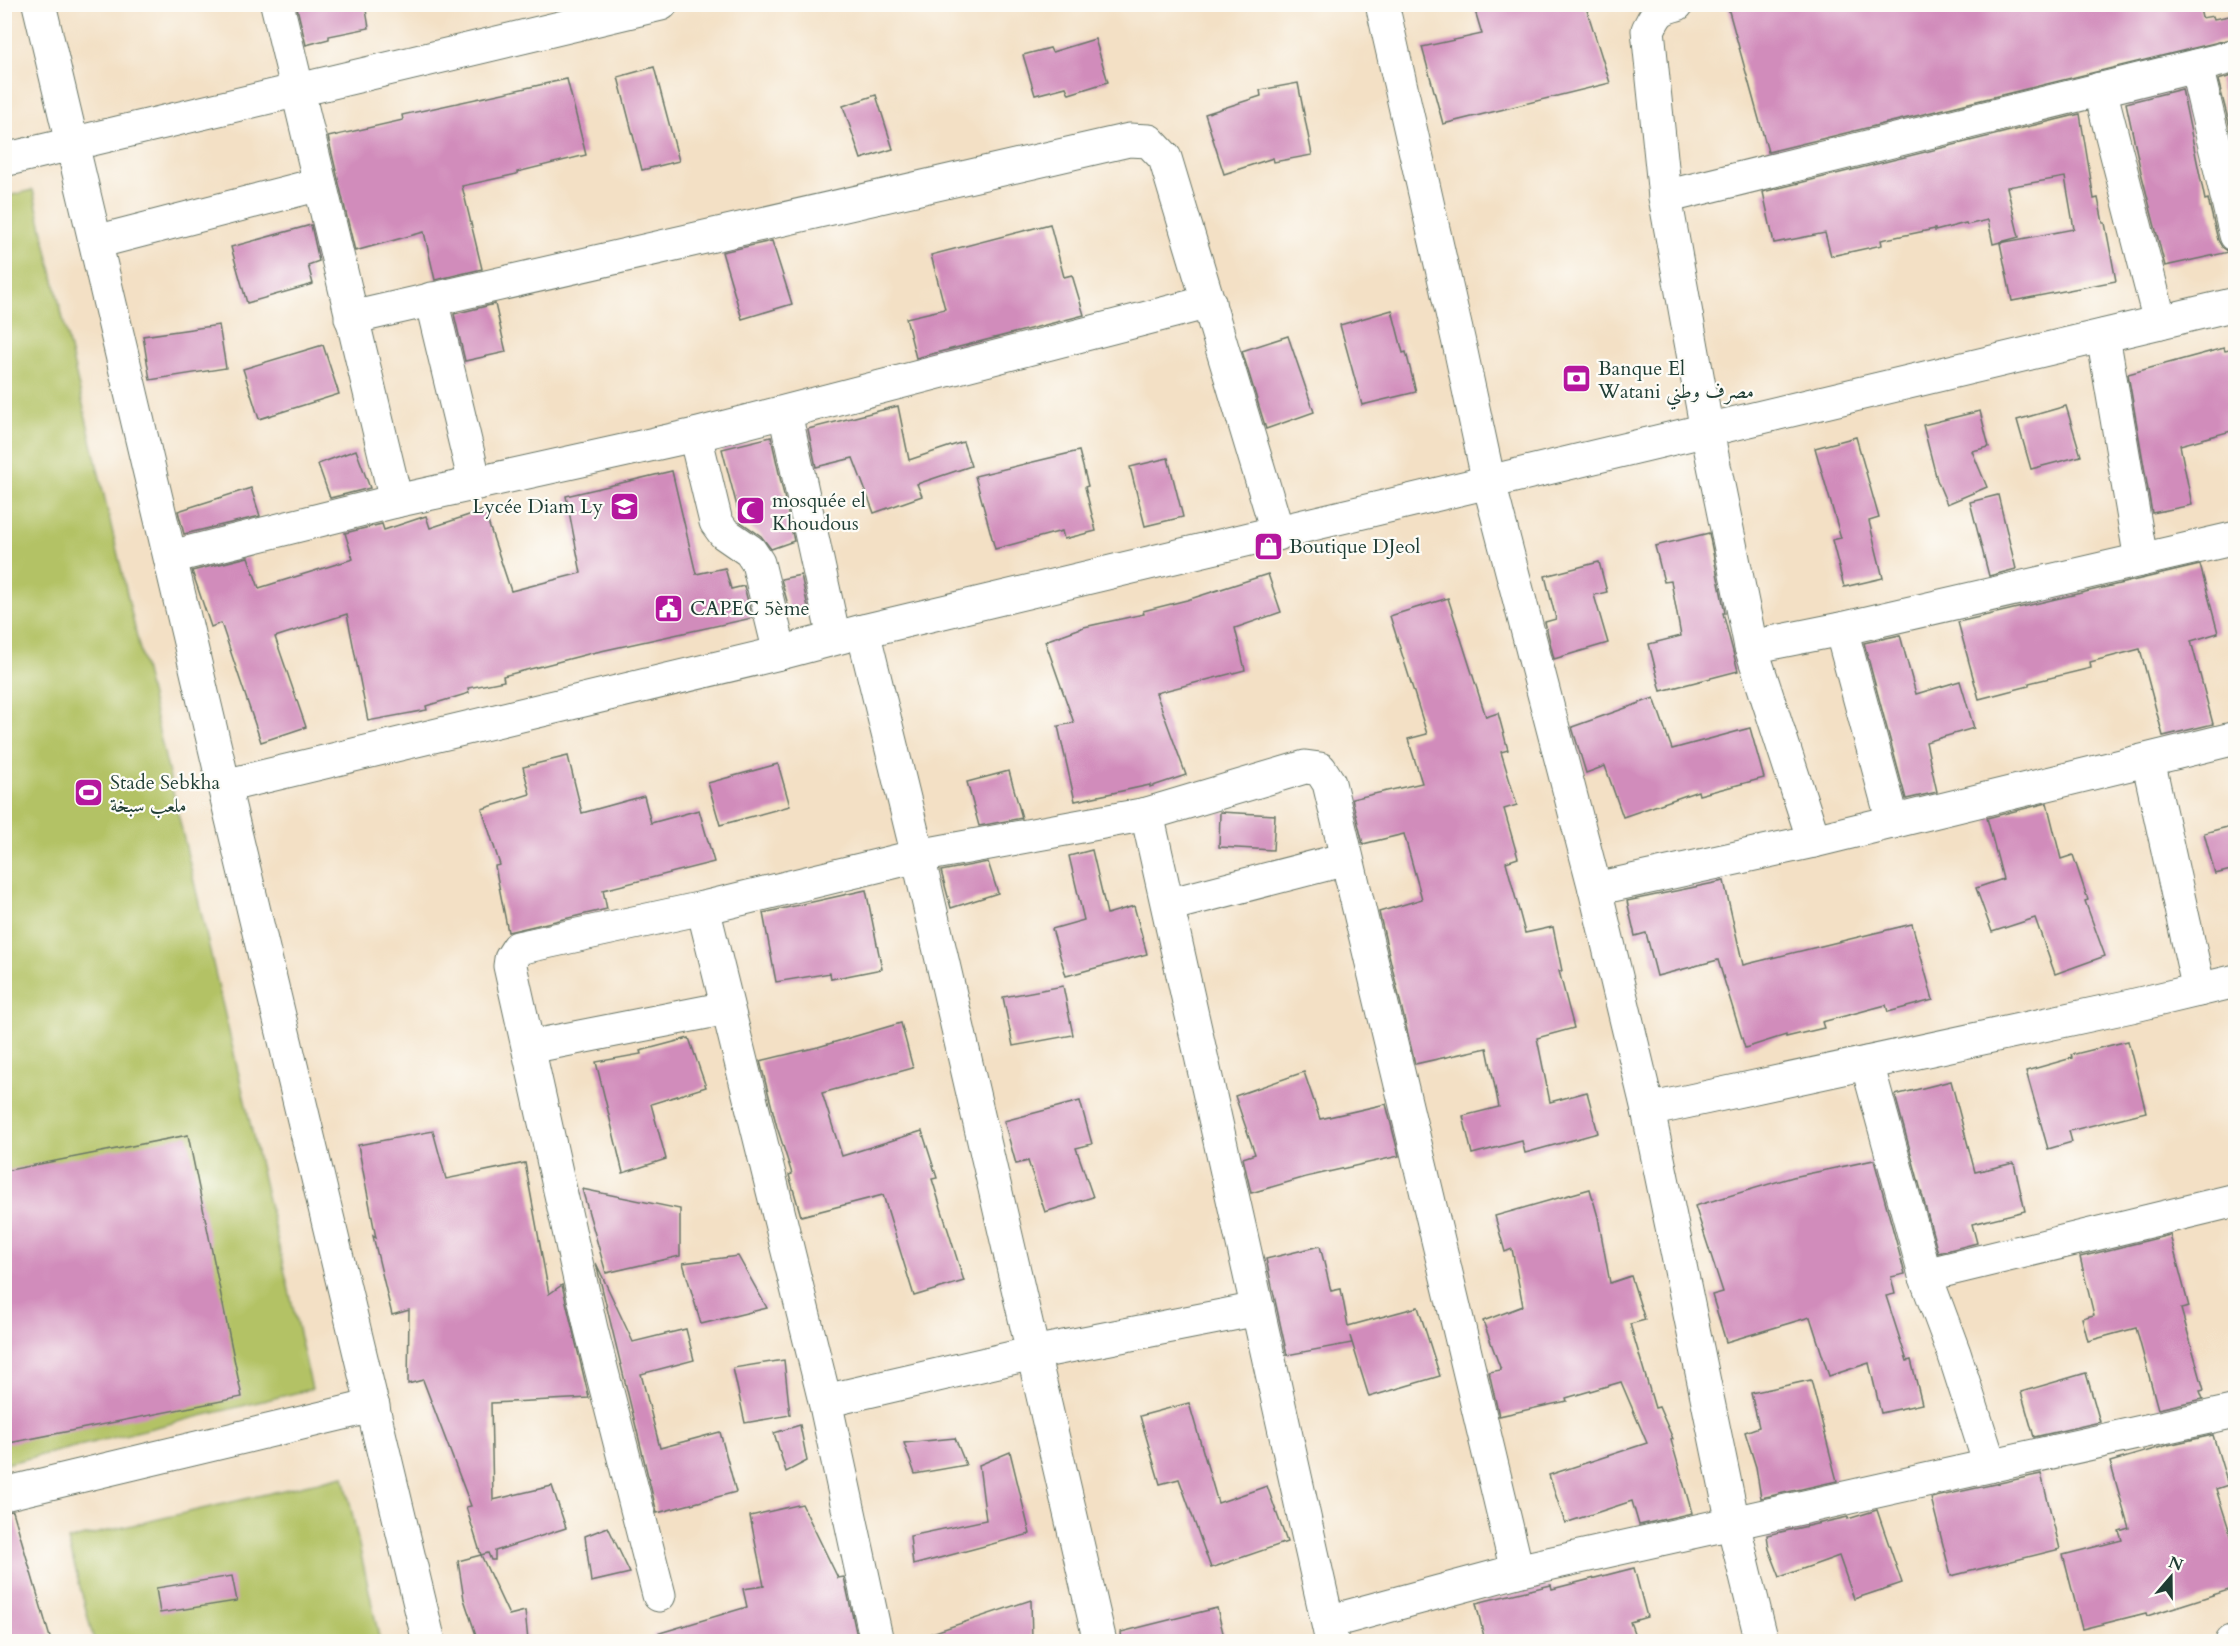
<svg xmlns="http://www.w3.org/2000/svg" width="2240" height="1646" font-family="Cardo,Amiri,serif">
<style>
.pitch{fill:#b3c265;stroke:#69804c;stroke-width:1.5}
.building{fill:#d18cbb}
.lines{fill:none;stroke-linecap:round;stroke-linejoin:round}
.minor-casing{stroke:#697667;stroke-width:35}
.minor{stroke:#fff;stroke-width:33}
.labels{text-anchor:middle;stroke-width:4.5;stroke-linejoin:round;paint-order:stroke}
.poi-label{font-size:20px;fill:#1f3d34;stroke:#fdfcf7;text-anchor:start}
</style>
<rect width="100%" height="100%" fill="#fdfcf7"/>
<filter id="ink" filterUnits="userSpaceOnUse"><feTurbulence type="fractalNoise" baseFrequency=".0167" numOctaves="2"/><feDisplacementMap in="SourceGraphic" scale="12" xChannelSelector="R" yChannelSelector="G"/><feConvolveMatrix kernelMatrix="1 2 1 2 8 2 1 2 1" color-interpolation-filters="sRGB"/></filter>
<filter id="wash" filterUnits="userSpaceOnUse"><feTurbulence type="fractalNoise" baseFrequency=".008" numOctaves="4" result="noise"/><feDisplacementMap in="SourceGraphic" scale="24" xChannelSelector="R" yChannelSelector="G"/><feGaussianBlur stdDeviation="1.35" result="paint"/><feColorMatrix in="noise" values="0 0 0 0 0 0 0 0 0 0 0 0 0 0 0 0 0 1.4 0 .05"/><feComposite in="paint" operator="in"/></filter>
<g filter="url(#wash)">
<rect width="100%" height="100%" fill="#f3e0c5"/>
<g class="pitch">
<polygon points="33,190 312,1389 5,1464 4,197"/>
<polygon points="344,1476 380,1641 94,1641 68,1540"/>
</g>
<g id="blocks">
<g class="building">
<polygon points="296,4 365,4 369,28 329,36 329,39 306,45"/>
<polygon points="1473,4 1585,4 1610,83 1443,124 1422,47 1482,34"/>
<polygon points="1727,4 2199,4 2202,18 2213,16 2214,19 2235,15 2235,38 1768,152"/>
<polygon points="1095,39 1108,82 1069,94 1066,87 1035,95 1023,55 1050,48 1052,52"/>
<polygon points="654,67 679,161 642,170 618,77"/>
<polygon points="2235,75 2235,126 2230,127 2218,80"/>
<polygon points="567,79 586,155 517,172 517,174 462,186 482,269 435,280 424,232 355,251 328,137 403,120 402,115"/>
<polygon points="1298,83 1312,155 1274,162 1273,158 1224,174 1205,114 1261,96 1260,90"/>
<polygon points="2182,89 2205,200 2208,199 2218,240 2222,247 2229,252 2165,266 2141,172 2126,103"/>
<polygon points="876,95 893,149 861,159 843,106"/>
<polygon points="2080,114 2094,199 2098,198 2103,223 2105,223 2116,281 2012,301 2000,243 2074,229 2065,177 2007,187 2019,237 1993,244 1988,220 1967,225 1966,223 1935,231 1935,229 1881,240 1882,245 1831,256 1825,233 1774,243 1763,192"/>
<polygon points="1050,224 1064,277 1072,275 1084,315 916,358 906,318 945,309 931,255"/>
<polygon points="311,225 319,261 308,265 313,284 247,303 231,247"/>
<polygon points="772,241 792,304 742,319 722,252"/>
<polygon points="495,304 506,352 465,361 454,314"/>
<polygon points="1392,310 1403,353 1406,352 1416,392 1362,405 1340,325"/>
<polygon points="219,325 226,368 150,380 143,336"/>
<polygon points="1288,336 1314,412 1266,429 1242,351"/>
<polygon points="323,345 339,394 259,419 243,369"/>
<polygon points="2224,348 2225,351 2235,349 2235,430 2180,445 2192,505 2152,513 2128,374"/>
<polygon points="898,406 909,460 963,442 971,466 917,484 922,496 874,513 853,458 816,467 808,429"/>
<polygon points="2066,406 2081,456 2031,469 2017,420"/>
<polygon points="1980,411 1989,447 1972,451 1987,487 1947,504 1937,480 1923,425"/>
<polygon points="771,437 794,541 771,549 761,536 741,522 722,449"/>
<polygon points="1856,437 1879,518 1869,521 1883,578 1844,587 1832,540 1841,538 1815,448"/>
<polygon points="356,450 370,488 330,498 318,464"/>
<polygon points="1079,451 1088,486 1085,487 1096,531 1064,539 1062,531 995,549 975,476"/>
<polygon points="1168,458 1183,517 1145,526 1130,467"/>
<polygon points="672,471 696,574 725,568 731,589 744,586 752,618 592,653 503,676 504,681 468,688 469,693 426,706 427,710 368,721 347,614 275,637 306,727 261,742 221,623 211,627 192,571 248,557 259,588 353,559 345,533 382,524 384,530 426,516 430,528 484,510 511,591 581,573 566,496"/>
<polygon points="251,488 260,516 184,534 178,511"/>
<polygon points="1998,495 2016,569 1989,576 1970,502"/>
<polygon points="1709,533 1725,613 1723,613 1738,671 1661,691 1649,644 1681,636 1671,581 1664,582 1655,546"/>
<polygon points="1599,562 1607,592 1594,595 1608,643 1554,659 1545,622 1556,619 1545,576"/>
<polygon points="2200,565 2218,633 2191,641 2213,724 2163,736 2140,649 2090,662 2091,668 2029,683 2029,686 1979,699 1958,622"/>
<polygon points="1268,574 1281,612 1235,628 1245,670 1156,693 1186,775 1150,787 1150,785 1075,801 1058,726 1074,723 1045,641 1084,627 1144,614 1143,611 1187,600"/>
<polygon points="801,575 809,612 791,616 781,579"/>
<polygon points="1448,598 1486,717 1498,713 1508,750 1501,752 1517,805 1504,809 1518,858 1506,862 1525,933 1553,927 1562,971 1559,971 1574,1028 1537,1038 1550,1102 1587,1092 1598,1133 1525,1153 1522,1141 1472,1154 1463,1116 1499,1107 1487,1048 1415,1064 1379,912 1422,899 1404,834 1363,844 1352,799 1422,783 1408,739 1427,734 1390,616"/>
<polygon points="1900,635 1916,694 1960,681 1974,728 1926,742 1937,792 1906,799 1864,643"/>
<polygon points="1654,698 1672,749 1750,728 1764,778 1699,795 1698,791 1623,817 1605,766 1586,773 1572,727"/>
<polygon points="568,756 582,813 644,796 651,823 699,810 714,862 603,890 607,909 508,932 495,866 500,865 482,809 530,794 523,767"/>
<polygon points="778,764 790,806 720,825 708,783"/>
<polygon points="1009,771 1022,818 979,826 967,782"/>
<polygon points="2047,803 2061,859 2073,855 2088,900 2085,901 2105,956 2055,974 2035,918 1992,932 1976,888 2003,879 1987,818"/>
<polygon points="1220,812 1275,815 1273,850 1219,847"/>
<polygon points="2235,825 2235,869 2215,874 2204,833"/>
<polygon points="1092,850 1107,914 1134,906 1147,954 1066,976 1052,929 1084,920 1069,856"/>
<polygon points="988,862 998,893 951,908 941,871"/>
<polygon points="1724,881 1743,965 1912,924 1933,1000 1888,1012 1886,1005 1822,1022 1824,1028 1786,1037 1786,1035 1745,1048 1718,960 1657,976 1646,933 1635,936 1627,901"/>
<polygon points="866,890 882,969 831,979 830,973 776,982 763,913"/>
<polygon points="1063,986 1073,1035 1013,1046 1003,997"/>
<polygon points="901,1023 913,1068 822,1093 842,1156 922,1131 937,1178 932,1179 964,1281 914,1296 883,1195 801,1216 789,1175 792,1174 777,1127 760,1061 818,1047"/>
<polygon points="689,1038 706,1087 651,1104 666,1159 623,1173 596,1062 641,1054 640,1051"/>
<polygon points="2128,1041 2146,1112 2069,1131 2072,1142 2048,1149 2026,1071 2072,1058 2071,1055"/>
<polygon points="1304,1072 1320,1119 1386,1104 1399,1156 1306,1177 1251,1193 1243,1158 1255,1154 1235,1096"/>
<polygon points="1951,1081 1975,1172 2014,1163 2025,1211 1972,1224 1977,1243 1938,1253 1895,1095"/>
<polygon points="1080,1101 1092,1144 1076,1148 1093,1197 1045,1212 1028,1161 1016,1164 1004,1121"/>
<polygon points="433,1131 446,1179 525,1163 549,1294 562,1285 589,1398 491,1403 493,1500 552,1486 566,1528 495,1551 495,1560 491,1560 488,1553 481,1555 466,1507 471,1506 423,1380 408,1384 409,1310 392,1315 373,1236 376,1238 358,1145"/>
<polygon points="188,1135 242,1397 4,1444 4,1171"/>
<polygon points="1874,1160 1905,1274 1891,1277 1895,1294 1886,1296 1907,1361 1911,1360 1922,1404 1881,1413 1869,1363 1829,1376 1810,1317 1726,1342 1712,1295 1723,1292 1695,1206 1793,1177"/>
<polygon points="582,1189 680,1209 680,1256 606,1273"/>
<polygon points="1590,1189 1598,1217 1610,1283 1631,1276 1645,1320 1630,1324 1655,1408 1659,1407 1673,1439 1671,1440 1692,1513 1639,1525 1632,1501 1565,1523 1549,1475 1647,1443 1621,1382 1566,1398 1567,1401 1499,1416 1489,1372 1501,1370 1483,1321 1523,1306 1512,1249 1505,1252 1495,1216"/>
<polygon points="2170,1235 2189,1307 2181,1309 2204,1390 2200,1391 2203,1399 2158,1409 2136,1328 2088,1341 2082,1318 2094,1315 2080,1257"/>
<polygon points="1320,1246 1331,1291 1341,1289 1348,1326 1418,1307 1440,1376 1369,1397 1350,1336 1352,1343 1287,1355 1266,1259"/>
<polygon points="738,1256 767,1308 701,1324 683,1263"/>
<polygon points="596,1263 633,1342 686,1329 694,1360 641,1374 660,1448 720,1432 736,1492 657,1513"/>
<polygon points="784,1360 790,1415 745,1423 733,1368"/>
<polygon points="2086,1373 2100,1422 2034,1437 2021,1392"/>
<polygon points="1811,1380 1837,1481 1761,1498 1756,1467 1745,1432 1759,1427 1751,1393"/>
<polygon points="1189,1403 1218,1503 1267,1486 1287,1542 1211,1568 1179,1479 1160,1484 1140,1416"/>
<polygon points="800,1425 807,1461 786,1472 774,1433"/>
<polygon points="2213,1435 2228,1485 2216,1489 2235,1548 2235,1588 2147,1616 2146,1613 2082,1629 2063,1555 2122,1540 2119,1531 2129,1528 2110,1462 2168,1445"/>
<polygon points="955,1438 966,1465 915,1474 904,1443"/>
<polygon points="1010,1452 1030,1534 913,1565 910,1536 986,1520 979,1465"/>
<polygon points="2041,1474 2060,1549 1951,1576 1931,1498"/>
<polygon points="802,1504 838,1578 844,1577 858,1641 654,1641 653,1635 747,1607 743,1589 764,1586 750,1516"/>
<polygon points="1877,1510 1902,1583 1854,1599 1839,1556 1780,1577 1769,1549 1767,1535 1848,1517 1848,1519"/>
<polygon points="13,1511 51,1641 4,1641 4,1512"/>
<polygon points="608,1527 630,1573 591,1582 585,1536"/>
<polygon points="481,1555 509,1615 525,1611 528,1641 478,1641 464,1599 458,1561"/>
<polygon points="1634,1568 1647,1617 1630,1622 1637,1641 1485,1641 1476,1603 1551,1585 1552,1589"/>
<polygon points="232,1576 237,1601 160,1613 156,1588"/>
<polygon points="1031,1600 1032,1641 920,1641 920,1637"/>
<polygon points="1217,1608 1225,1641 1122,1641 1121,1632"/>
</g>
</g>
</g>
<g filter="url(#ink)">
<use href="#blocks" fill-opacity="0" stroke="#697667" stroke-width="1.5"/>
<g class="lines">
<defs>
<g id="minor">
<polyline points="39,4 224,786 429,1642"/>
<polyline points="277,4 396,501"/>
<polyline points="1382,4 1461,352 1489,483 1595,889 1648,1110 1733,1523 1762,1642"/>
<path d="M1677,4C1658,9 1657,12 1648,30L1665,197L1707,431L1751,647L1814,841"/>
<polyline points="2196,66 2236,235"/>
<polyline points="2100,89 2160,322"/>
<polyline points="4,160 661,4"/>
<polyline points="1665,197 2236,56"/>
<polyline points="96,242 320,184"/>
<polyline points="431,299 475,483"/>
<polyline points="351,318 1129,140 1149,141 1165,158 1278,534"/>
<polyline points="2103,336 2141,560"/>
<polyline points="785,413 834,638"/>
<polyline points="695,435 716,522 724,533 750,551 758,563 780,653"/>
<polyline points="171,557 396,501 695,435 1209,302"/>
<polyline points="1841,629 1893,822"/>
<polyline points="863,631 918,856 1100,1642"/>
<polyline points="1751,647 1841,629 2236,538"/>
<polyline points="2148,760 2199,990"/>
<polyline points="224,786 780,653 863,631 2236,304"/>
<polyline points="1147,814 1332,1642"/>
<polyline points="1595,889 1814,841 2236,738"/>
<polyline points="1168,905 1346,859"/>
<polyline points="703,908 825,1401 877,1642"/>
<polyline points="529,1047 727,1008"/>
<polyline points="1867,1063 1925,1275 1954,1353 1990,1465"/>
<polyline points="1648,1110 2131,1006 2236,981"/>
<polyline points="1925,1275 2236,1200"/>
<polyline points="825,1401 1033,1353 1258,1309"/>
<polyline points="4,1494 373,1406"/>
<polyline points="659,1595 591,1329 510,966 511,959 518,948 703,908 918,856 1147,814 1305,767 1320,769 1329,783 1517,1571"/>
<polyline points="1328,1622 1517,1571 2236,1411"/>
<polyline points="2232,1642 2236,1641"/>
</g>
</defs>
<use href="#minor" class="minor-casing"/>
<use href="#minor" class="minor"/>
</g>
</g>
<defs>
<symbol id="bank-square" viewBox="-11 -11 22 22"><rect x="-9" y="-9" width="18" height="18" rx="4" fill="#b5179e" stroke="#fdfcf7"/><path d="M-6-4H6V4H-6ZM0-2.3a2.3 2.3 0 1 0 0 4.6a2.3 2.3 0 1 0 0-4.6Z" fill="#fff"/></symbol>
<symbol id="school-square" viewBox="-11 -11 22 22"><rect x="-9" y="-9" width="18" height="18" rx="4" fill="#b5179e" stroke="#fdfcf7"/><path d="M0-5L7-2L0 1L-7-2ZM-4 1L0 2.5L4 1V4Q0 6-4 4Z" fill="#fff"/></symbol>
<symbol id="mosque-square" viewBox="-11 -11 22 22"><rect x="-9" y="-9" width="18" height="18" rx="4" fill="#b5179e" stroke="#fdfcf7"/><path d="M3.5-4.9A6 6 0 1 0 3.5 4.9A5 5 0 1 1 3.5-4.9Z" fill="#fff"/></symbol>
<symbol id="shop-square" viewBox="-11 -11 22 22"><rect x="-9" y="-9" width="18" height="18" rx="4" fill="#b5179e" stroke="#fdfcf7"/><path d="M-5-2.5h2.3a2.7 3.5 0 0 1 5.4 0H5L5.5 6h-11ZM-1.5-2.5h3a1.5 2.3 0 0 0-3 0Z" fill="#fff"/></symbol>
<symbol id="civic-square" viewBox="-11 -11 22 22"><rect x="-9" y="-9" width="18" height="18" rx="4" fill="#b5179e" stroke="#fdfcf7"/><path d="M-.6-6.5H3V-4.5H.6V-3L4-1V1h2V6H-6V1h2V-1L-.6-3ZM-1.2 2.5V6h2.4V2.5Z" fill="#fff"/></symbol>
<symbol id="stadium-square" viewBox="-11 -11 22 22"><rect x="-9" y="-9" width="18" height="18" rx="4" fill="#b5179e" stroke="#fdfcf7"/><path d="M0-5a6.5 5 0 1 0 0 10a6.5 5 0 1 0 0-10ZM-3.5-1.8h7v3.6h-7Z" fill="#fff"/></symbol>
</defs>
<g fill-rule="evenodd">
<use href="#bank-square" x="1560" y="362" width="33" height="33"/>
<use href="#school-square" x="608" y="490" width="33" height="33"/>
<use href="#mosque-square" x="734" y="494" width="33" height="33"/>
<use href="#shop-square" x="1252" y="530" width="33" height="33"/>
<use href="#civic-square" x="652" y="592" width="33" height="33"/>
<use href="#stadium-square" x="72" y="776" width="33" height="33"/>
</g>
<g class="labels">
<g class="poi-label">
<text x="1598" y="375">Banque El<tspan x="1598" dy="23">Watani مصرف وطني</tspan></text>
<text x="772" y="507">mosquée el<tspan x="772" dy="23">Khoudous</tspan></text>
<text x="603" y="513" text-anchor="end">Lycée Diam Ly</text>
<text x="1289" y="553">Boutique DJeol</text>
<text x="690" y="615">CAPEC 5ème</text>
<text x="110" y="789">Stade Sebkha<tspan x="110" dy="23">ملعب سبخة</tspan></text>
</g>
</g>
<rect width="2240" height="1646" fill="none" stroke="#fdfcf7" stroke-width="24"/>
<g transform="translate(2171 1577) rotate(20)" stroke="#fdfcf7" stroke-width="4.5" paint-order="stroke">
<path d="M0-4.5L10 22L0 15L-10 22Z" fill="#1f3d34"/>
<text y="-9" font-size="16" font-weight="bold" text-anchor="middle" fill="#1f3d34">N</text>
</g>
</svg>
